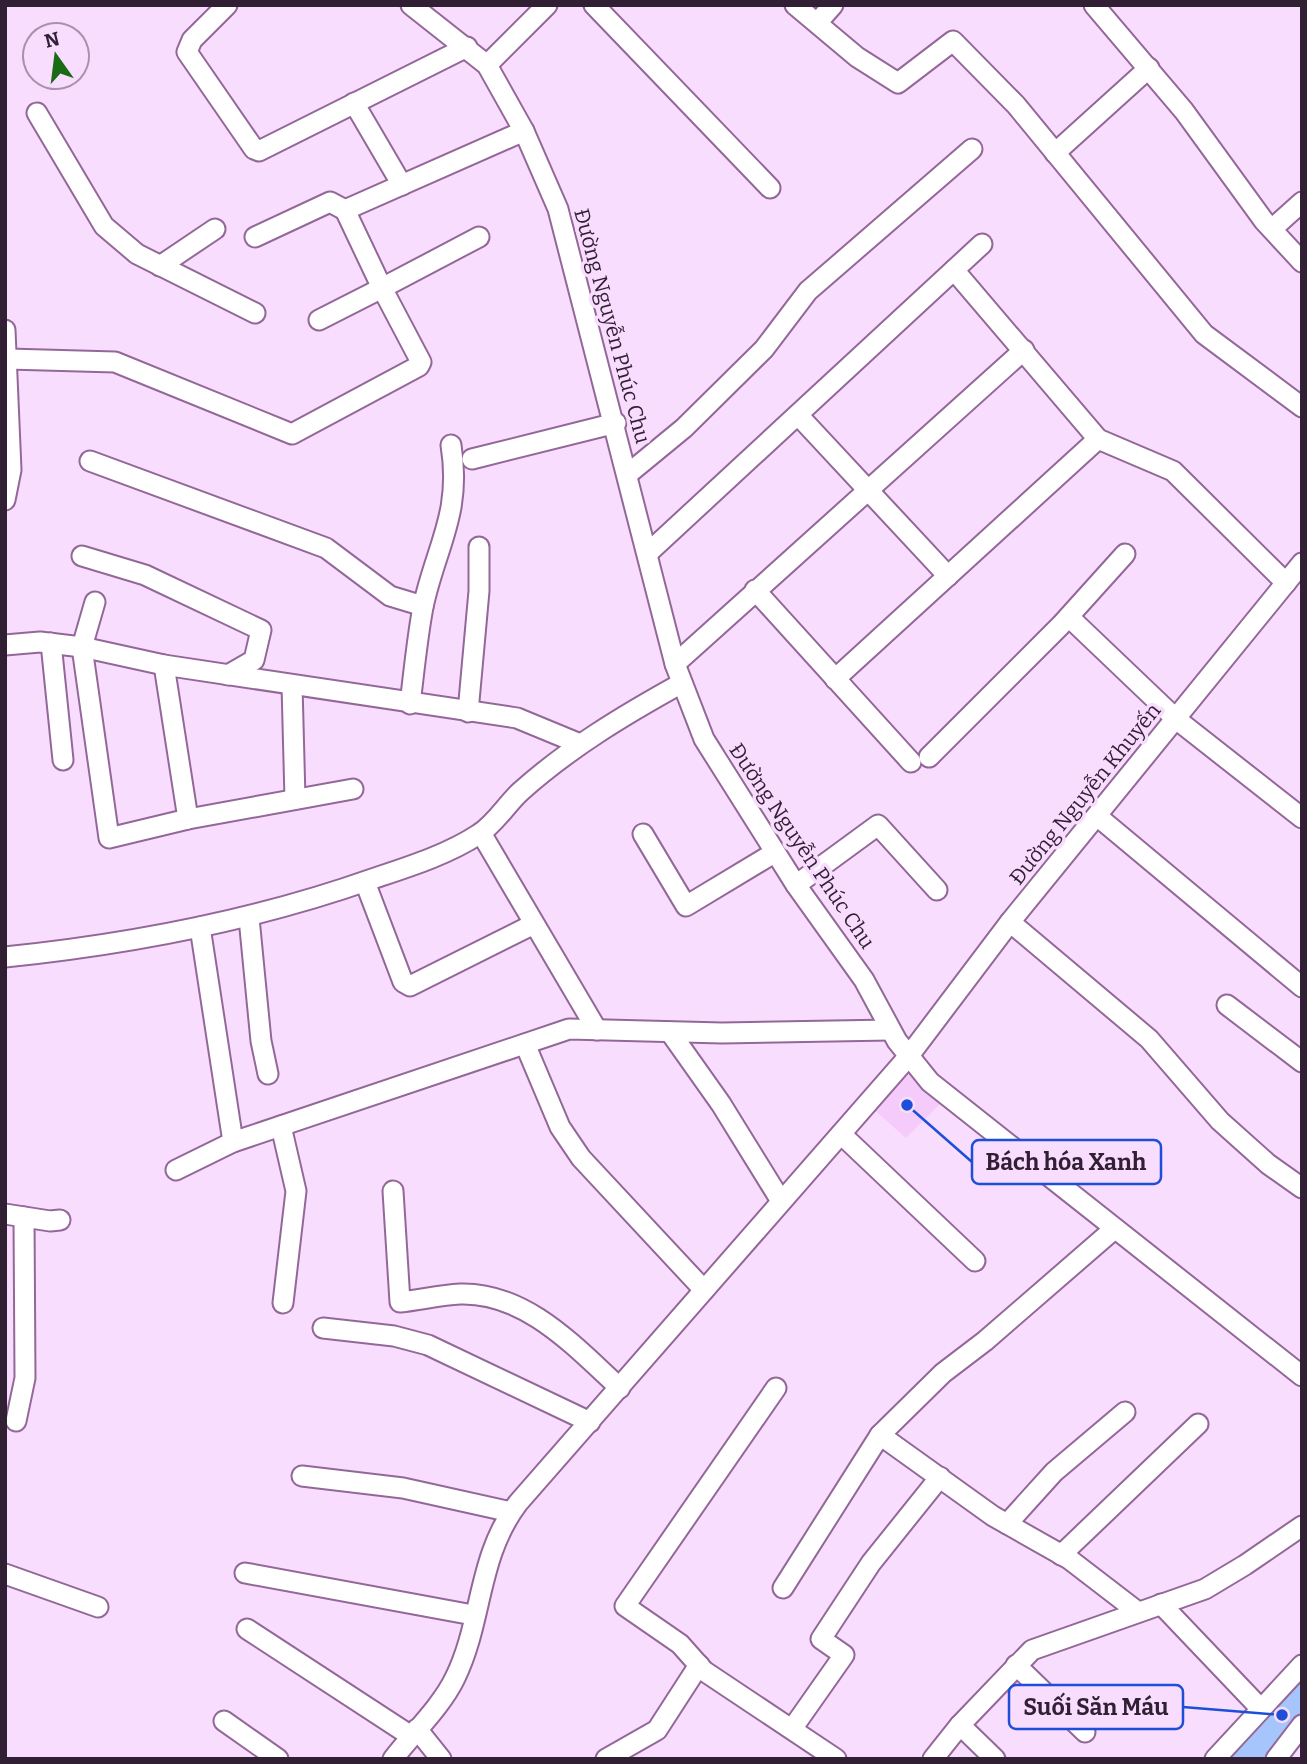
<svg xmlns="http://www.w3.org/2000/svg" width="1307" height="1764" font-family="Bitter,serif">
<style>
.built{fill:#f5cbfb}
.water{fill:#a6c5fc;stroke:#8393c0;stroke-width:2}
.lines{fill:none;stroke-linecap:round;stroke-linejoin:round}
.minor-casing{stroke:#936899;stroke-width:23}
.minor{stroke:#fff;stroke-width:19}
.labels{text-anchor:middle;stroke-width:7;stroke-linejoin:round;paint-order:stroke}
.street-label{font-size:21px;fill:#311f34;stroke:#f9ddfe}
.leader{fill:none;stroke:#1d4ed8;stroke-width:2.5}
.callout-dot{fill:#1d4ed8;stroke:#f9ddfe;stroke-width:2.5}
.callout{fill:#f9ddfe;stroke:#1d4ed8;stroke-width:2.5}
.callout-label{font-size:23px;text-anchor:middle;font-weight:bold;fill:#311f34}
</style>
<rect width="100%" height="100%" fill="#f9ddfe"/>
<polygon class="built" points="908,1068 942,1102 906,1138 872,1108"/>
<polygon class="water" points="1302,1673 1302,1717 1269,1759 1222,1759"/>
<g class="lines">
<defs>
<g id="minor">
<polyline points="227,5 192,40 187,52 254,149 259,151 467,47"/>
<polyline points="411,5 487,65 524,131 558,209 675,664 704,739 796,885 864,980 897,1041 930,1082 1302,1376"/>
<polyline points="594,5 770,188"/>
<polyline points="795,5 857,57 898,83 953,41 1016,105 1204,334 1302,407"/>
<polyline points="1094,5 1184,111 1264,221 1302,262"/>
<polyline points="817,23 833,5"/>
<polyline points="487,65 547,5"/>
<polyline points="354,103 402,185"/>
<polyline points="37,113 104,226 137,254 255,313"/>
<polyline points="1055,153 1149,68"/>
<polyline points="345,210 524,131"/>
<polyline points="1272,229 1302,202"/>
<polyline points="255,237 330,202 345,210 382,288 319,320"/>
<polyline points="160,266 215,229"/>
<polyline points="954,270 1098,439 1173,471 1286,583"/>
<polyline points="5,330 11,470 5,500"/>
<polyline points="8,359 115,362 292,434 419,366 421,362 382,288 479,237"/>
<polyline points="798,415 948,576"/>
<polyline points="472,459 616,423"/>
<polyline points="90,461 326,548 390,596 423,606"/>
<polyline points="628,474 684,428 764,349 808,291 972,149"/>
<polyline points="649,552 982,244"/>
<polyline points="82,556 145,575 261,630 254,660 228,675"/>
<polyline points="755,590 911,762"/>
<polyline points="95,602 82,647 109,838 188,819 353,789"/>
<polyline points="1069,617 1176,719 1302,818"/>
<polyline points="51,643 63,760"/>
<polyline points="5,645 40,642 82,647 164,665 517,718 580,744"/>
<polyline points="675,664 1024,350"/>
<polyline points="164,665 188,819"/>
<polyline points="835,679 1098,439"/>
<polyline points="292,685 295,799"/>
<path d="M410,704C414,672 417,639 423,607C436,546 462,514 451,445"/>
<polyline points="468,712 479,591 479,547"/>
<polyline points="929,757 1061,625 1125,554"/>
<polyline points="1097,816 1302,987"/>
<polyline points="481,833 597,1030"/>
<polyline points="643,834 686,906 774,853"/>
<polyline points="365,882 403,982 410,986 532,925"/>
<polyline points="796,885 878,825 937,890"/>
<polyline points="249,918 261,1041 268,1074"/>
<polyline points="1010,922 1149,1039 1220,1121 1268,1164 1302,1188"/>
<polyline points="200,927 233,1142"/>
<path d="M5,957C131,944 253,921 372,879C408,867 447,855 479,834C495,824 506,805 520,792C569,748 624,715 682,683"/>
<polyline points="1227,1005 1302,1062"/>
<polyline points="670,1032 721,1104 781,1201"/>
<polyline points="525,1044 560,1127 581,1158 704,1290"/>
<polyline points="281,1126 296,1191 283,1303"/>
<polyline points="841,1134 975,1261"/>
<polyline points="176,1170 233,1142 569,1029 722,1033 890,1030"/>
<path d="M393,1191L400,1302C420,1300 440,1295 460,1294C526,1292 575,1347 620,1388"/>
<polyline points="5,1214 50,1221 60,1220"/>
<polyline points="323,1328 394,1336 428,1345 590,1422"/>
<polyline points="776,1388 625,1606 680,1644 704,1671 836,1759"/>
<polyline points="16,1421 25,1378 24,1217"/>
<polyline points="880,1435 993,1516 1069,1559 1138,1612"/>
<polyline points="302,1476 403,1488 511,1512"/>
<polyline points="1007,1524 1054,1472 1125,1412"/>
<polyline points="1061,1555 1198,1424"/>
<polyline points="245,1573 473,1615"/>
<polyline points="5,1574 98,1607"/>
<polyline points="783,1588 880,1435 943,1373 985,1341 1113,1230"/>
<polyline points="1161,1604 1261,1709"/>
<polyline points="247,1629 411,1736"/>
<polyline points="1016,1665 1085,1732"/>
<polyline points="224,1721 278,1759"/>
<polyline points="960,1725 995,1759"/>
<polyline points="417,1729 441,1759"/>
<polyline points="792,1729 844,1655 821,1639 871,1563 940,1477"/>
<path d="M393,1759C413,1733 441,1707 455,1678C483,1621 477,1557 518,1503L908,1057L1010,922L1302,563"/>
<polyline points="606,1759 657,1730 699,1665"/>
<polyline points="933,1759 960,1725 1032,1650 1205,1589 1245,1565 1302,1526"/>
<polyline points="1215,1759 1302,1665"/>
<polyline points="1276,1759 1302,1725"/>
</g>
</defs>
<use href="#minor" class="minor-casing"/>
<use href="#minor" class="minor"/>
</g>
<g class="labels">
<g class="street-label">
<text transform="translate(612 326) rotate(75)" y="7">Đường Nguyễn Phúc Chu</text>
<text transform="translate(1085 794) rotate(-51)" y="7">Đường Nguyễn Khuyến</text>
<text transform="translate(802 846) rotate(56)" y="7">Đường Nguyễn Phúc Chu</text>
</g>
</g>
<path class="leader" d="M907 1105L972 1162M1282 1715L1183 1707"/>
<g class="callout-dot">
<circle cx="907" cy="1105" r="7"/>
<circle cx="1282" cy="1715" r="7"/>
</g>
<g class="callout">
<rect x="972" y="1140" width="189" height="44" rx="7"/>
<rect x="1009" y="1685" width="174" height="44" rx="7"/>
</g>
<g class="callout-label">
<text x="1066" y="1170">Bách hóa Xanh</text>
<text x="1096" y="1715">Suối Săn Máu</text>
</g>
<rect width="1307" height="1764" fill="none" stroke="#311f34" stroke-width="14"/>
<g transform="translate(56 56) rotate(346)"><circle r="33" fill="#f9ddfe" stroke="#a991ad" stroke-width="2"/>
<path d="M0-5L12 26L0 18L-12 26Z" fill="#196c13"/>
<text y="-10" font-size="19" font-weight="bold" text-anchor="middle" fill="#311f34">N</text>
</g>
</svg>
